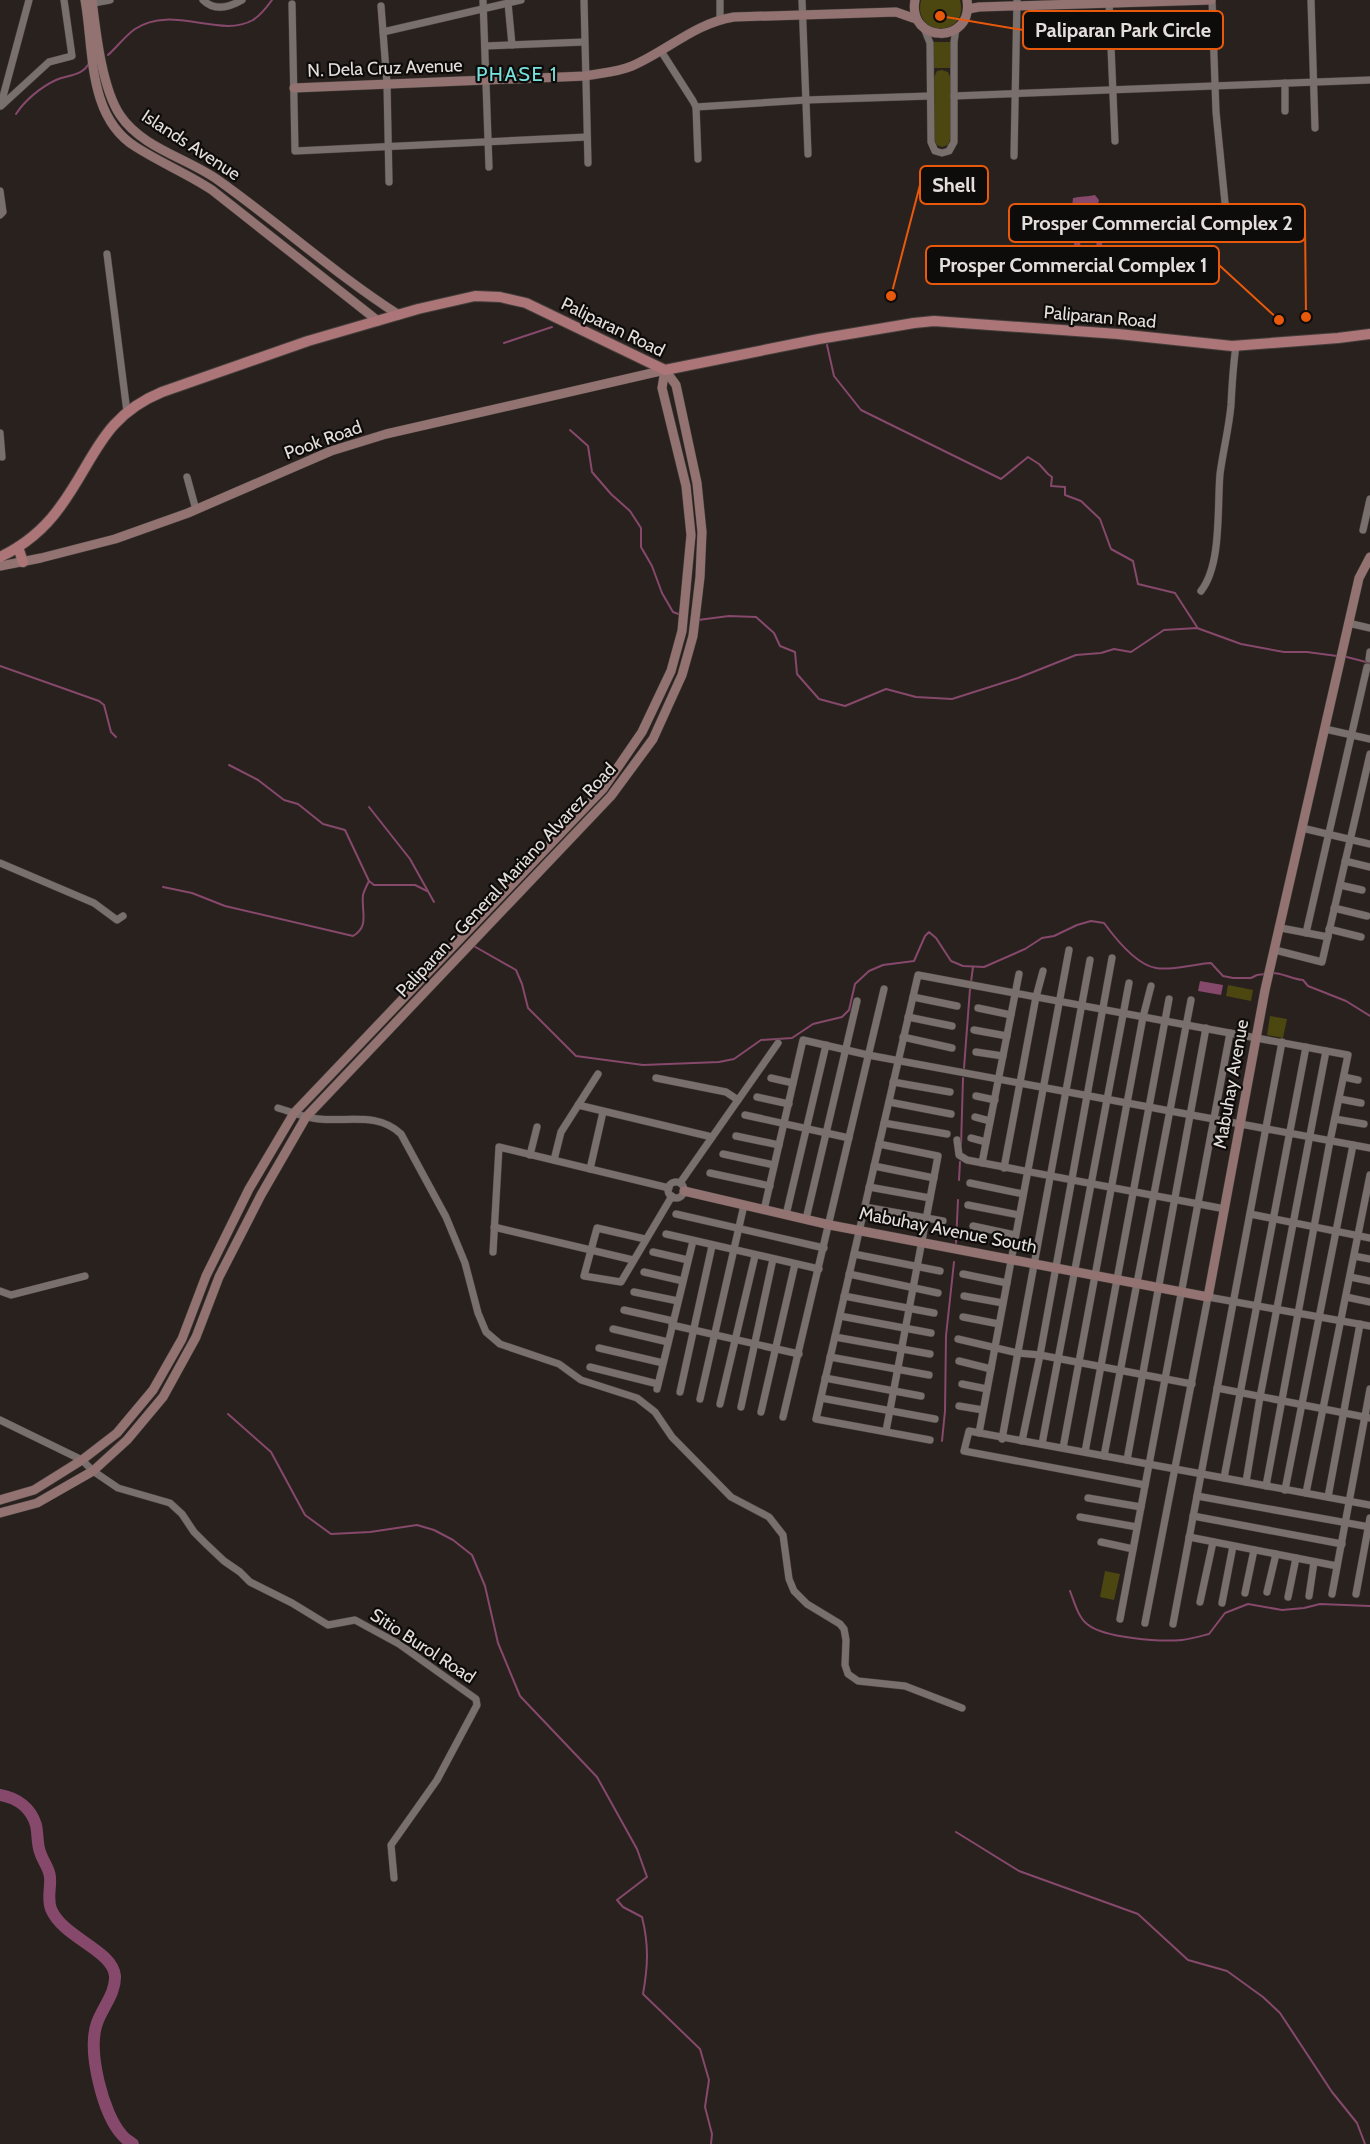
<svg xmlns="http://www.w3.org/2000/svg" width="1370" height="2144" font-family="Cabin,sans-serif">
<style>
.green{fill:#4c4610}
.water{fill:#86486b;fill-rule:evenodd}
.lines{fill:none;stroke-linecap:round;stroke-linejoin:round}
.stream{stroke:#86486b;stroke-width:2}
.river{stroke:#86486b;stroke-width:12}
.street-casing{stroke:#443e3b;stroke-width:8}
.secondary-casing{stroke:#443e3b;stroke-width:10}
.primary-casing{stroke:#443e3b;stroke-width:12}
.street{stroke:#79706d;stroke-width:7}
.secondary{stroke:#927372;stroke-width:9}
.primary{stroke:#ac7578;stroke-width:10}
.labels{text-anchor:middle;stroke-width:4.5;stroke-linejoin:round;paint-order:stroke}
.street-label{font-size:18px;fill:#e4dfdd;stroke:#0e0c0a}
.neighbourhood-label{font-size:20px;letter-spacing:1.5px;fill:#77e3df;stroke:#0e0c0a}
.leader{fill:none;stroke:#e8590c;stroke-width:2}
.callout-dot{fill:#e8590c;stroke:#0e0c0a;stroke-width:2}
.callout{fill:#0e0c0a;stroke:#e8590c;stroke-width:2}
.callout-label{font-size:20px;text-anchor:middle;font-weight:bold;fill:#e4dfdd}
</style>
<rect width="100%" height="100%" fill="#28211e"/>
<g class="green">
<path d="M921,0H960C970,37 912,39 921,0Z"/>
<rect x="934" y="42" width="16" height="26"/>
<polygon points="942,70 948,72 950,77 950,140 948,145 942,147 937,145 934,140 934,77 937,71"/>
<polygon points="1228,985 1253,990 1251,1001 1226,996"/>
<polygon points="1270,1016 1287,1019 1283,1038 1267,1035"/>
<polygon points="1105,1571 1120,1574 1114,1600 1100,1597"/>
</g>
<g class="water">
<path d="M1095,195L1099,200L1098,204H1093L1092,210L1083,211L1072,207L1073,198C1081,196 1087,197 1095,195Z"/>
<path d="M1096,214L1100,215C1103,225 1104,250 1098,258L1084,260C1076,256 1067,227 1073,219C1077,215 1091,216 1096,214ZM1096,217L1099,223L1094,236C1095,242 1100,247 1094,254L1083,255L1075,223C1080,218 1089,221 1096,217Z"/>
<polygon points="1200,981 1223,985 1221,995 1198,991"/>
</g>
<g class="lines">
<g class="stream">
<path d="M108,55C117,47 125,36 135,29C172,4 220,39 253,20C261,15 267,7 272,0"/>
<path d="M16,114C25,100 41,87 56,80C67,75 83,76 89,63"/>
<polyline points="504,343 552,327"/>
<polyline points="827,345 834,376 861,410 1001,479 1028,457 1039,464 1048,474 1052,477 1051,486 1065,487 1065,495 1081,501 1100,519 1111,549 1133,561 1138,584 1175,593 1197,627"/>
<polyline points="570,430 588,446 592,472 611,494 630,511 641,528 641,547 652,566 662,593 673,612 681,615"/>
<polyline points="698,620 729,616 756,617 774,633 780,646 795,652 797,674 819,699 845,706 886,689 916,697 952,699 1018,678 1076,655 1101,653 1114,649 1131,652 1164,630 1197,628 1241,644 1284,652 1307,652 1337,656"/>
<polyline points="1343,656 1370,663"/>
<polyline points="0,666 99,701 104,705 111,732 116,737"/>
<polyline points="229,765 258,780 284,800 298,804 323,824 345,830 369,881 374,885 415,885 427,891"/>
<polyline points="369,807 410,859 434,902"/>
<path d="M163,887L192,893L225,906L353,936C370,926 361,911 363,895C364,891 367,885 369,881"/>
<path d="M472,945L516,970L522,984L528,1008L576,1056L643,1065L719,1062L734,1059L761,1040L792,1038L813,1024L842,1017L849,1010L855,984L869,971L883,965L914,961L925,936L929,932L936,938L951,961L963,966L984,967L1025,949L1042,938L1054,936L1077,925L1091,921L1104,923C1115,938 1137,965 1156,968C1171,971 1194,964 1211,963L1223,976L1233,978H1251L1257,975L1265,974"/>
<path d="M1271,973C1281,972 1291,979 1303,980L1308,986L1346,1001L1370,1016"/>
<polyline points="971,982 973,967"/>
<polyline points="964,1068 970,989"/>
<polyline points="961,1146 963,1078"/>
<polyline points="959,1180 960,1162"/>
<polyline points="956,1243 958,1200"/>
<path d="M228,1414L271,1452L305,1515L331,1534L370,1532L417,1525L434,1530L453,1540L472,1555L485,1586L498,1643L520,1696L597,1777L637,1849L647,1877L617,1900L623,1907L642,1917C649,1945 648,1966 643,1994L700,2049L709,2080L705,2107L712,2134L711,2144"/>
<polyline points="942,1441 945,1411 946,1336 954,1262"/>
<path d="M1070,1591C1074,1601 1078,1617 1087,1624C1103,1638 1161,1642 1182,1640C1191,1639 1201,1636 1209,1634L1225,1613L1248,1604L1282,1610L1304,1608L1320,1604L1370,1606"/>
<polyline points="956,1832 1019,1871 1138,1914 1188,1960 1227,1971 1263,1997 1280,2013 1332,2092 1357,2123 1365,2144"/>
</g>
<path class="river" d="M0,1795C17,1798 31,1808 36,1825C38,1834 37,1844 40,1852C43,1862 49,1867 50,1877C51,1888 47,1898 51,1909C63,1938 113,1950 115,1976C116,1993 102,2008 97,2023C87,2051 103,2114 122,2135C125,2139 129,2141 133,2144"/>
<defs>
<g id="street">
<path d="M203,0C215,12 230,7 242,0"/>
<polyline points="483,0 489,167"/>
<polyline points="584,0 588,163"/>
<polyline points="720,0 720,19"/>
<polyline points="802,0 808,154"/>
<polyline points="1109,0 1115,141"/>
<polyline points="1212,0 1216,112 1226,213"/>
<polyline points="1311,0 1315,128"/>
<polyline points="508,3 512,45"/>
<polyline points="88,4 110,0"/>
<polyline points="292,4 295,151 587,137"/>
<polyline points="381,6 387,84 389,182"/>
<polyline points="924,28 930,43 931,142 935,151 942,153 949,151 954,142 954,42 956,29"/>
<polyline points="383,32 521,0"/>
<polyline points="485,46 584,42"/>
<polyline points="661,51 693,101 696,107 806,100 930,96"/>
<polyline points="1285,83 1285,111"/>
<polyline points="954,96 1370,80"/>
<polyline points="1,104 29,0"/>
<polyline points="1,106 49,62 72,56 64,0"/>
<polyline points="696,107 698,159"/>
<polyline points="1014,156 1017,0"/>
<polyline points="0,191 3,212 0,215"/>
<polyline points="107,254 127,412"/>
<polyline points="0,433 2,457"/>
<polyline points="187,477 196,510"/>
<polyline points="1363,530 1370,499"/>
<path d="M1201,591C1222,564 1217,507 1220,474C1223,451 1229,428 1231,405C1232,385 1233,366 1236,346"/>
<polyline points="1348,623 1370,628"/>
<polyline points="1369,659 1370,652"/>
<polyline points="1325,729 1370,739"/>
<polyline points="1302,828 1370,844"/>
<polyline points="1345,861 1370,867"/>
<polyline points="0,863 94,903 117,920 123,916"/>
<polyline points="1340,885 1362,890"/>
<polyline points="1334,908 1367,916"/>
<polyline points="1281,928 1328,937"/>
<polyline points="1329,929 1361,937"/>
<polyline points="1306,933 1367,667"/>
<polyline points="1275,950 1322,962 1370,754"/>
<polyline points="913,997 957,1006"/>
<polyline points="978,1008 1011,1015"/>
<polyline points="908,1017 952,1026"/>
<polyline points="974,1030 1007,1036"/>
<polyline points="903,1037 952,1048"/>
<polyline points="976,1052 1003,1056"/>
<polyline points="1344,1077 1358,1080"/>
<polyline points="656,1078 726,1092 738,1100"/>
<polyline points="771,1078 793,1083"/>
<polyline points="893,1082 950,1092"/>
<polyline points="976,1096 995,1100"/>
<polyline points="757,1097 789,1104"/>
<polyline points="1340,1099 1361,1103"/>
<polyline points="889,1102 951,1114"/>
<polyline points="578,1105 712,1137"/>
<path d="M278,1108C292,1112 305,1118 319,1119C349,1122 378,1112 401,1134L446,1217L465,1263L478,1313L486,1332L500,1344L559,1364L581,1380L637,1398L655,1412L672,1437L731,1497L769,1517L783,1535L789,1579L794,1591L807,1604L840,1624L844,1629L846,1640L845,1665L848,1674L858,1681L905,1686L962,1708"/>
<polyline points="745,1115 849,1138"/>
<polyline points="975,1117 990,1121"/>
<polyline points="1335,1119 1364,1124"/>
<polyline points="884,1123 947,1134"/>
<polyline points="736,1136 779,1145"/>
<polyline points="971,1138 986,1142"/>
<polyline points="957,1140 959,1155 967,1160 1225,1209"/>
<polyline points="879,1144 938,1156 886,1431"/>
<polyline points="723,1154 774,1165"/>
<polyline points="530,1155 537,1127"/>
<polyline points="554,1160 561,1132 598,1074"/>
<polyline points="982,1163 1019,974"/>
<polyline points="874,1166 934,1178"/>
<polyline points="1004,1168 1036,997 1043,971"/>
<polyline points="590,1169 603,1112"/>
<polyline points="710,1173 770,1186"/>
<circle cx="676" cy="1190" r="8"/>
<polyline points="680,1183 778,1043"/>
<polyline points="970,1183 1023,1194"/>
<polyline points="869,1187 930,1198"/>
<polyline points="968,1205 1019,1215"/>
<polyline points="865,1207 943,1221"/>
<polyline points="764,1210 803,1040 868,1055 1370,1148"/>
<polyline points="676,1214 824,1248"/>
<polyline points="1250,1214 1370,1238"/>
<polyline points="786,1215 826,1045"/>
<polyline points="806,1219 857,1001"/>
<polyline points="973,1226 1015,1235"/>
<polyline points="494,1227 633,1260"/>
<polyline points="666,1234 819,1269"/>
<polyline points="645,1239 597,1228 584,1276 621,1282 672,1196"/>
<polyline points="493,1252 499,1147 669,1188"/>
<polyline points="653,1252 688,1260"/>
<polyline points="854,1254 940,1271"/>
<polyline points="1354,1256 1370,1259"/>
<polyline points="644,1272 683,1281"/>
<polyline points="849,1274 938,1293"/>
<polyline points="963,1274 1007,1283"/>
<polyline points="1350,1277 1370,1281"/>
<polyline points="0,1291 11,1295 85,1276"/>
<polyline points="634,1292 678,1301"/>
<polyline points="844,1296 934,1313"/>
<polyline points="964,1296 1003,1303"/>
<polyline points="1346,1297 1370,1302"/>
<polyline points="624,1310 673,1321"/>
<polyline points="840,1316 931,1333"/>
<polyline points="963,1317 999,1324"/>
<polyline points="672,1325 799,1354"/>
<polyline points="613,1329 668,1342"/>
<polyline points="835,1337 930,1354"/>
<polyline points="958,1339 1018,1353 1040,1355 1192,1384"/>
<polyline points="599,1348 663,1363"/>
<polyline points="830,1357 929,1375"/>
<polyline points="959,1361 991,1369"/>
<polyline points="590,1367 658,1384"/>
<polyline points="825,1378 921,1396"/>
<polyline points="962,1384 987,1389"/>
<polyline points="1217,1388 1370,1418"/>
<polyline points="657,1389 693,1241"/>
<polyline points="680,1392 712,1246"/>
<polyline points="821,1398 935,1419"/>
<polyline points="700,1399 744,1205"/>
<polyline points="720,1404 755,1256"/>
<polyline points="959,1406 983,1410"/>
<polyline points="741,1407 773,1259"/>
<polyline points="761,1412 795,1264"/>
<polyline points="783,1417 884,989"/>
<polyline points="0,1420 82,1460 93,1471 118,1488 170,1503 182,1514 194,1532 206,1544 224,1561 240,1572 250,1582 292,1603 328,1625 355,1620 399,1644 476,1699 477,1705 437,1780 391,1845 394,1878"/>
<polyline points="979,1433 1069,950"/>
<polyline points="1002,1439 1090,960"/>
<polyline points="930,1440 816,1419 918,975 1348,1055 1330,1141 1266,1486"/>
<polyline points="1022,1441 1040,1355 1112,958"/>
<polyline points="1042,1444 1129,983"/>
<polyline points="1063,1448 1143,1017 1151,986"/>
<polyline points="1085,1452 1169,999"/>
<polyline points="1104,1456 1191,1000"/>
<polyline points="1127,1460 1206,1028"/>
<polyline points="1224,1478 1306,1047"/>
<polyline points="1246,1482 1260,1397 1326,1051"/>
<polyline points="1145,1485 964,1451 969,1431 1370,1505"/>
<polyline points="1285,1490 1353,1145"/>
<polyline points="1306,1493 1370,1175"/>
<polyline points="1197,1496 1370,1527"/>
<polyline points="1328,1497 1360,1324"/>
<polyline points="1088,1498 1141,1507"/>
<polyline points="1193,1516 1342,1544"/>
<polyline points="1080,1517 1137,1527"/>
<polyline points="1189,1537 1337,1566"/>
<polyline points="1101,1542 1133,1549"/>
<polyline points="1267,1592 1276,1554"/>
<polyline points="1245,1593 1254,1550"/>
<polyline points="1332,1594 1370,1389"/>
<polyline points="1356,1594 1370,1518"/>
<polyline points="1309,1596 1314,1562"/>
<polyline points="1288,1597 1296,1558"/>
<polyline points="1200,1602 1213,1542"/>
<polyline points="1222,1603 1233,1546"/>
<polyline points="1120,1619 1230,1033"/>
<polyline points="1145,1623 1208,1297 1370,1326"/>
<polyline points="1173,1624 1282,1042"/>
</g>
<g id="secondary">
<path d="M85,0C94,49 87,117 136,147C161,163 188,174 212,190L378,321"/>
<path d="M92,0C96,33 102,88 120,115C142,148 187,158 218,180C280,224 335,274 399,315"/>
<path d="M915,0C907,44 974,45 967,0"/>
<polyline points="968,9 979,7 1211,0"/>
<path d="M294,88L585,76C601,73 618,72 632,66C667,51 695,23 734,17L896,12L916,19"/>
<polyline points="0,566 41,558 115,539 188,513 331,451 386,434 665,370"/>
<polyline points="684,1191 830,1225 1208,1297 1265,990 1359,578 1370,557"/>
<polyline points="0,1500 34,1490 82,1460 117,1433 153,1390 182,1339 206,1276 249,1189 294,1113 603,789 642,732 671,671 682,631 691,535 686,486 662,388 665,370"/>
<polyline points="0,1513 37,1503 93,1471 127,1440 163,1397 196,1337 219,1277 261,1195 306,1117 611,796 653,739 682,675 693,636 700,577 702,532 697,483 676,385 665,370"/>
</g>
<g id="primary">
<polyline points="18,547 23,562"/>
<path d="M0,557C23,546 45,528 60,507C95,460 101,417 162,392L308,341L418,309L475,296L500,297L526,303L665,370L819,339L914,323L934,321L1118,334L1232,346L1338,338L1370,334"/>
</g>
</defs>
<use href="#street" class="street-casing"/>
<use href="#secondary" class="secondary-casing"/>
<use href="#primary" class="primary-casing"/>
<use href="#street" class="street"/>
<use href="#secondary" class="secondary"/>
<use href="#primary" class="primary"/>
</g>
<g class="labels">
<g class="street-label">
<text transform="translate(385 68) rotate(-2)" y="6">N. Dela Cruz Avenue</text>
<text transform="translate(191 145) rotate(33)" y="6">Islands Avenue</text>
<text transform="translate(1100 317) rotate(5)" y="6">Paliparan Road</text>
<text transform="translate(613 327) rotate(26)" y="6">Paliparan Road</text>
<text transform="translate(323 440) rotate(-20)" y="6">Pook Road</text>
<text transform="translate(506 880) rotate(-47)" y="6">Paliparan - General Mariano Alvarez Road</text>
<text transform="translate(1231 1084) rotate(-80)" y="6">Mabuhay Avenue</text>
<text transform="translate(948 1230) rotate(11)" y="6">Mabuhay Avenue South</text>
<text transform="translate(423 1646) rotate(33)" y="6">Sitio Burol Road</text>
</g>
<g class="neighbourhood-label">
<text x="517" y="81">PHASE 1</text>
</g>
</g>
<path class="leader" d="M940 16L1023 30M891 296L920 185M1306 317L1305 223M1279 320L1219 265"/>
<g class="callout-dot">
<circle cx="940" cy="16" r="6"/>
<circle cx="891" cy="296" r="6"/>
<circle cx="1306" cy="317" r="6"/>
<circle cx="1279" cy="320" r="6"/>
</g>
<g class="callout">
<rect x="1023" y="11" width="200" height="38" rx="6"/>
<rect x="920" y="166" width="68" height="38" rx="6"/>
<rect x="1009" y="204" width="296" height="38" rx="6"/>
<rect x="926" y="246" width="293" height="38" rx="6"/>
</g>
<g class="callout-label">
<text x="1123" y="37">Paliparan Park Circle</text>
<text x="954" y="192">Shell</text>
<text x="1157" y="230">Prosper Commercial Complex 2</text>
<text x="1073" y="272">Prosper Commercial Complex 1</text>
</g>
</svg>
